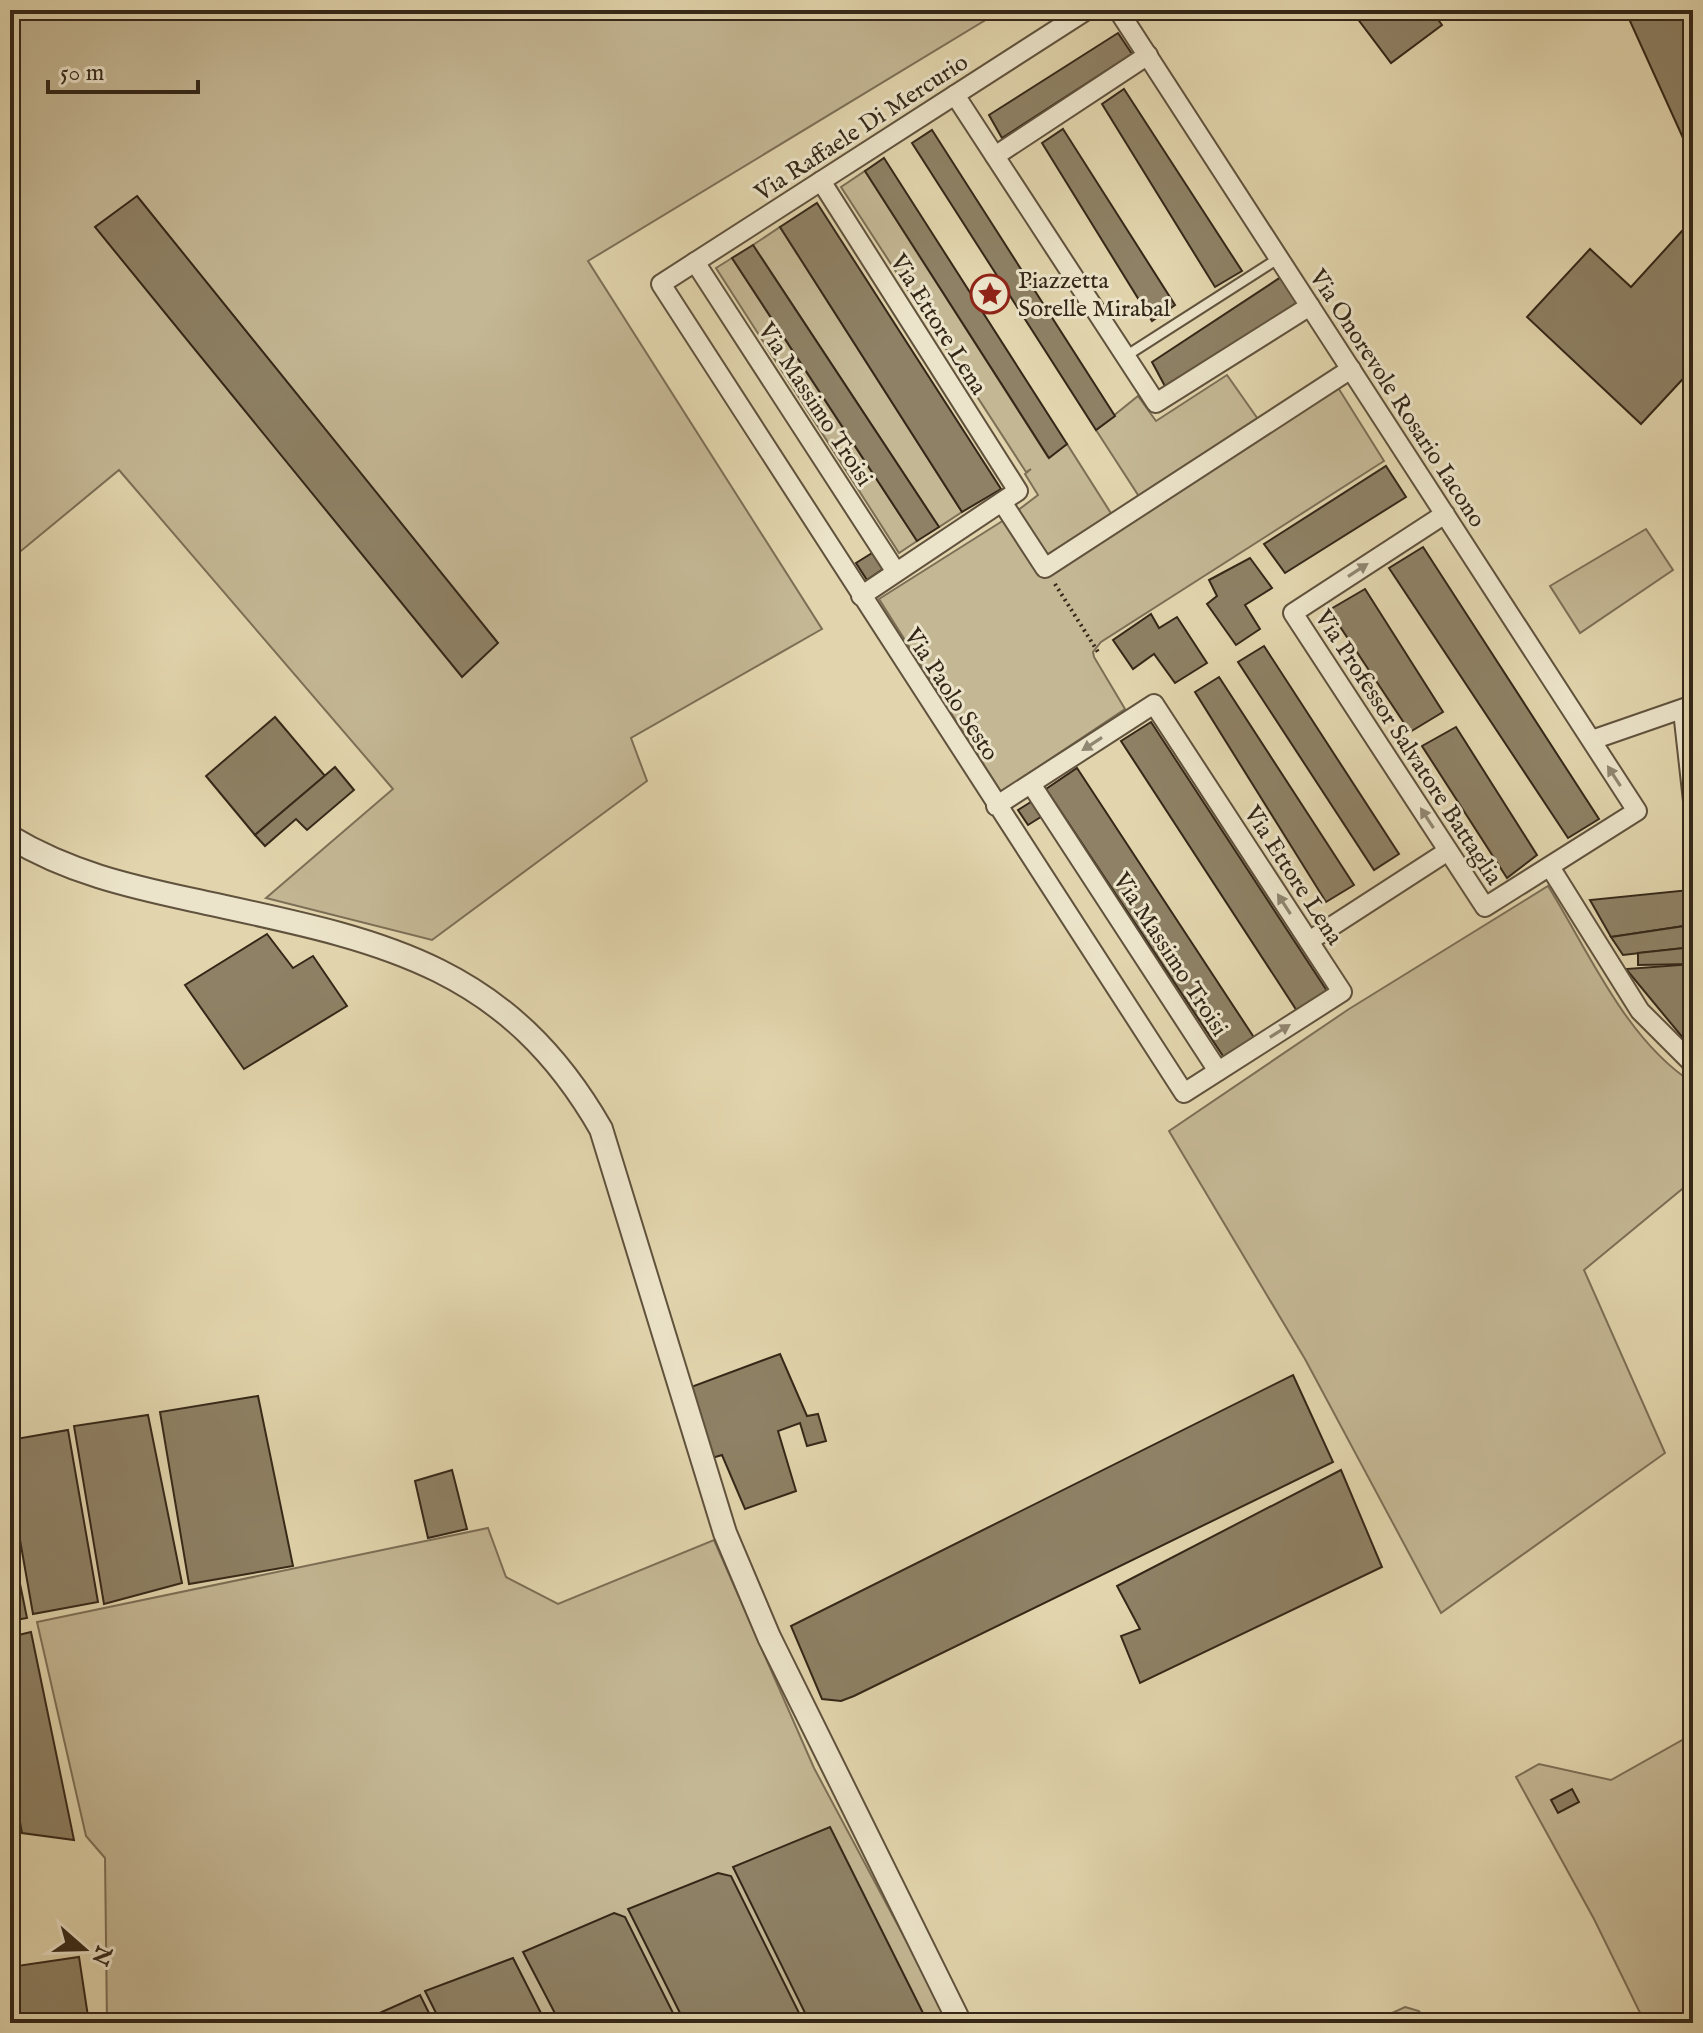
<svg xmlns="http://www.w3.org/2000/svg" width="1703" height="2033" font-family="'IM FELL English',serif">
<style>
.green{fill:#c4b794;stroke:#7c6f56;stroke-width:2}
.building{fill:#8e8165;stroke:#342718;stroke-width:2}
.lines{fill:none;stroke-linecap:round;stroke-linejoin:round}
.service-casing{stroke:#60523d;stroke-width:13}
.minor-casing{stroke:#60523d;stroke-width:22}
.tertiary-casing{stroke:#60523d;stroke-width:26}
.path{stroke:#342718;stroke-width:4;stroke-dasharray:2 4;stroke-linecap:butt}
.service{stroke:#ece4ca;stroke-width:9}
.minor{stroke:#ece4ca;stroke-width:18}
.tertiary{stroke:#ece4ca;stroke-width:22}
.oneway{fill:#908671}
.labels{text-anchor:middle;stroke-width:6;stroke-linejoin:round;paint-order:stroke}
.street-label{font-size:24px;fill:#342718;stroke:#ece4ca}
.poi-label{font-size:24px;fill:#342718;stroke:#ece4ca;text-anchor:start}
</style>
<rect width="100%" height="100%" fill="#e2d5ad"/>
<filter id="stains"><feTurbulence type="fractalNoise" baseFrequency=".0025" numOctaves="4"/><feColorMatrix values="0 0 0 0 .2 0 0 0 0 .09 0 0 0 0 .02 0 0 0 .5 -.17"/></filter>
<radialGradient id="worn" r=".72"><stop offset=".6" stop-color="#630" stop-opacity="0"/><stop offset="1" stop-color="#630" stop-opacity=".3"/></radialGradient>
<g class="green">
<polygon points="10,10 1002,10 588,261 822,629 631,738 647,781 432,940 266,898 393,789 119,470 10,560"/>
<polygon points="865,171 1048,457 1067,444 1114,518 1046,563 1013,514 1038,495 1025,474 1031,469 1026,472 841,187"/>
<polygon points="780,227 962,512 939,527 753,245"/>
<polygon points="732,258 917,541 899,553 716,268"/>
<polygon points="1227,375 1260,422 1142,501 1096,430 1138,396 1156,421"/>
<polygon points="1337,386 1384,461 1101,642 1093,652 1094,657 1125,709 1001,792 879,599 1004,520 1042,572"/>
<polygon points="1646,529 1673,570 1580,633 1550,586"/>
<path d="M1548,886C1589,952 1626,1040 1693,1083V1180L1584,1270L1665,1453L1441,1613L1305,1359L1169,1131L1349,1009Z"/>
<polygon points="488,1528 506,1577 558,1604 714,1540 814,1768 950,2023 107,2023 105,1858 86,1836 37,1622"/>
<polygon points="1693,1734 1693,2023 1645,2023 1594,1919 1516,1777 1539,1764 1611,1780"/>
<polygon points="1405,2007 1419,2011 1427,2023 1387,2023 1392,2013"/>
</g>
<g class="building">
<polygon points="1351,10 1431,10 1442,25 1391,63"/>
<polygon points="1625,10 1693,10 1693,160"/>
<polygon points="1118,33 1132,54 1002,138 989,115"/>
<polygon points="1124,89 1242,271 1215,287 1102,104"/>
<polygon points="1063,129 1175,305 1152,321 1042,143"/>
<polygon points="932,130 1115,416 1096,430 912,143"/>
<polygon points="884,158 1067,444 1049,458 865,171"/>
<polygon points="137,196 498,643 462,677 95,227"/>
<polygon points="817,203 1001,489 962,512 780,227"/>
<polygon points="1682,231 1693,241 1693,368 1641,424 1527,317 1590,249 1631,287"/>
<polygon points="753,245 939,527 917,541 732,258"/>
<polygon points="1281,277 1298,302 1166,388 1152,362"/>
<polygon points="1386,466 1406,497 1285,573 1264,544"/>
<polygon points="1423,547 1599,819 1568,838 1389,568"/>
<polygon points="872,553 883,569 867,580 856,563"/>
<polygon points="1250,558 1272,588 1245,605 1260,629 1236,645 1207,604 1217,596 1209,580"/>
<polygon points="1365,589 1443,712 1410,732 1329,610"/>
<polygon points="1151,614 1159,628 1177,617 1207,663 1175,683 1154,654 1133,669 1113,640"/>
<polygon points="1264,646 1399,854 1374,870 1238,662"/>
<polygon points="1219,677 1354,885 1326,902 1195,692"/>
<polygon points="275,717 325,776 255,835 206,776"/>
<polygon points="1151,722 1329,994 1299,1014 1121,741"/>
<polygon points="1456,727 1537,855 1507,878 1422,746"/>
<polygon points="335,767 354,790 307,830 296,819 265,846 255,835"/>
<polygon points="1077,768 1255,1039 1225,1059 1046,789"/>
<polygon points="1034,800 1044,815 1028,825 1018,810"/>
<polygon points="1689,890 1691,925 1611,937 1590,900"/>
<polygon points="1691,925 1693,947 1623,955 1611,937"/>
<polygon points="267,934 293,968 313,956 347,1006 244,1069 185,985"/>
<polygon points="1693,947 1693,964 1638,965 1638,953"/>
<polygon points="1693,964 1693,1050 1626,969"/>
<polygon points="780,1354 807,1416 818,1414 826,1441 807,1446 800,1423 778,1431 796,1491 745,1509 722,1455 712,1458 691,1387"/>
<polygon points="1293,1375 1333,1462 854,1696 841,1701 822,1699 791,1626"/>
<polygon points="258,1396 293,1566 189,1584 160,1412"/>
<polygon points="148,1415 182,1583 104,1604 74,1426"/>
<polygon points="68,1430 98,1602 33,1614 10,1483 10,1440"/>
<polygon points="452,1470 467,1529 428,1538 415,1481"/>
<polygon points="1341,1470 1382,1567 1140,1683 1121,1636 1140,1629 1117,1586"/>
<polygon points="10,1535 27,1618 10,1621"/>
<polygon points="31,1632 74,1840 22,1833 10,1767 10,1637"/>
<polygon points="1572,1789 1579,1802 1558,1813 1551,1800"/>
<polygon points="10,1790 19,1833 10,1832"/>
<polygon points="830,1827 928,2023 810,2023 733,1867"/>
<polygon points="718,1873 731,1876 804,2023 685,2023 628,1909"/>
<polygon points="614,1913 625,1917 678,2023 560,2023 523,1952"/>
<polygon points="79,1957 89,2023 10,2023 10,1967"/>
<polygon points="513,1958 546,2023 441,2023 425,1991"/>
<polygon points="420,1995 434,2023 357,2023"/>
</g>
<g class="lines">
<defs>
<polyline id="service" points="1126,356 1279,258"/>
<g id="minor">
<polyline points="1118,10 1637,811 1485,907 1293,613 1445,514"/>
<polyline points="955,95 1156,403 1310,306"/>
<polyline points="995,156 1148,55"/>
<polyline points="821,181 1018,491 861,596"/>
<polyline points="695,262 896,572"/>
<polyline points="1002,502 1045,568 1351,369"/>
<polyline points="1683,711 1693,801"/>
<polyline points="1592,740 1693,705"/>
<polyline points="1031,784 1218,1071"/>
<polyline points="996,806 1154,704 1342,992 1184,1093 661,284 1087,10"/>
<polyline points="1550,867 1640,1011 1693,1064"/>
<polyline points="1309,941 1448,851"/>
</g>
<path id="tertiary" d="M10,837C68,872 128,886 193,900C370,939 503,958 601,1129L725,1533L769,1637L960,2023"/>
</defs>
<use href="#service" class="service-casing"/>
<use href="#minor" class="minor-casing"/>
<use href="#tertiary" class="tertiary-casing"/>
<polyline class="path" points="1055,584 1098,652"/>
<use href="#service" class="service"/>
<use href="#minor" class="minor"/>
<use href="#tertiary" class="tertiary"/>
</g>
<defs><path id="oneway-solid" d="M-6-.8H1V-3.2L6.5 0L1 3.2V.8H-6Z" transform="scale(2)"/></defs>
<g class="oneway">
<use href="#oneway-solid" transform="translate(1358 570) rotate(-33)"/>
<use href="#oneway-solid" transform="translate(1092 744) rotate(147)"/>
<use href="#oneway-solid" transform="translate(1614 776) rotate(-123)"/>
<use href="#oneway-solid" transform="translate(1427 818) rotate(-123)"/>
<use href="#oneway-solid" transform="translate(1284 904) rotate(-123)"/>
<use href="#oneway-solid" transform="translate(1280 1031) rotate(-32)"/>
</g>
<defs>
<symbol id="sight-ring" viewBox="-11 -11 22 22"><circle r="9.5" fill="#ece4ca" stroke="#8f2418" stroke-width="1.5"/><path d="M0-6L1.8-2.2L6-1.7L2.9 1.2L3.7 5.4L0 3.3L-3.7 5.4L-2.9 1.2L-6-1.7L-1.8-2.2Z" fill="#8f2418"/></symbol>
</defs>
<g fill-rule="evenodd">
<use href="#sight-ring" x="968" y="272" width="44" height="44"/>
</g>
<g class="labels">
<g class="street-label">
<text transform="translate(861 127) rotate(-33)" y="8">Via Raffaele Di Mercurio</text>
<text transform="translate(939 324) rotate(58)" y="8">Via Ettore Lena</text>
<text transform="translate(1398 398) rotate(57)" y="8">Via Onorevole Rosario Iacono</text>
<text transform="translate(816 404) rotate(57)" y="8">Via Massimo Troisi</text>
<text transform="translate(952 694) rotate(57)" y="8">Via Paolo Sesto</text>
<text transform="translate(1409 747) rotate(57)" y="8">Via Professor Salvatore Battaglia</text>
<text transform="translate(1294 875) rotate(57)" y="8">Via Ettore Lena</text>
<text transform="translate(1171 954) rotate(57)" y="8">Via Massimo Troisi</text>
</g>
<g class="poi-label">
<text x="1018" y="288">Piazzetta<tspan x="1018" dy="28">Sorelle Mirabal</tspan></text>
</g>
</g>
<rect width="1703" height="2033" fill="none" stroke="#e2d5ad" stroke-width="40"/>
<rect x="12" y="12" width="1679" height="2009" fill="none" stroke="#342718" stroke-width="4"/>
<rect x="20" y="20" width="1663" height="1993" fill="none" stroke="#342718" stroke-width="2"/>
<g transform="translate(84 1949) rotate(110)" stroke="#ece4ca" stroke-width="6" paint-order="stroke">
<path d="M0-6L14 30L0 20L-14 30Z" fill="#342718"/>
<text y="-12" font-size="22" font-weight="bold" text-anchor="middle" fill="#342718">N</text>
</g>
<path d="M48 80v12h150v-12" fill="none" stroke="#342718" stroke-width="4"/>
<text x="60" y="80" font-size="24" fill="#342718" stroke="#ece4ca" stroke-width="6" paint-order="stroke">50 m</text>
<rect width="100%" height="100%" filter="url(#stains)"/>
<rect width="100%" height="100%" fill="url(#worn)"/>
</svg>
